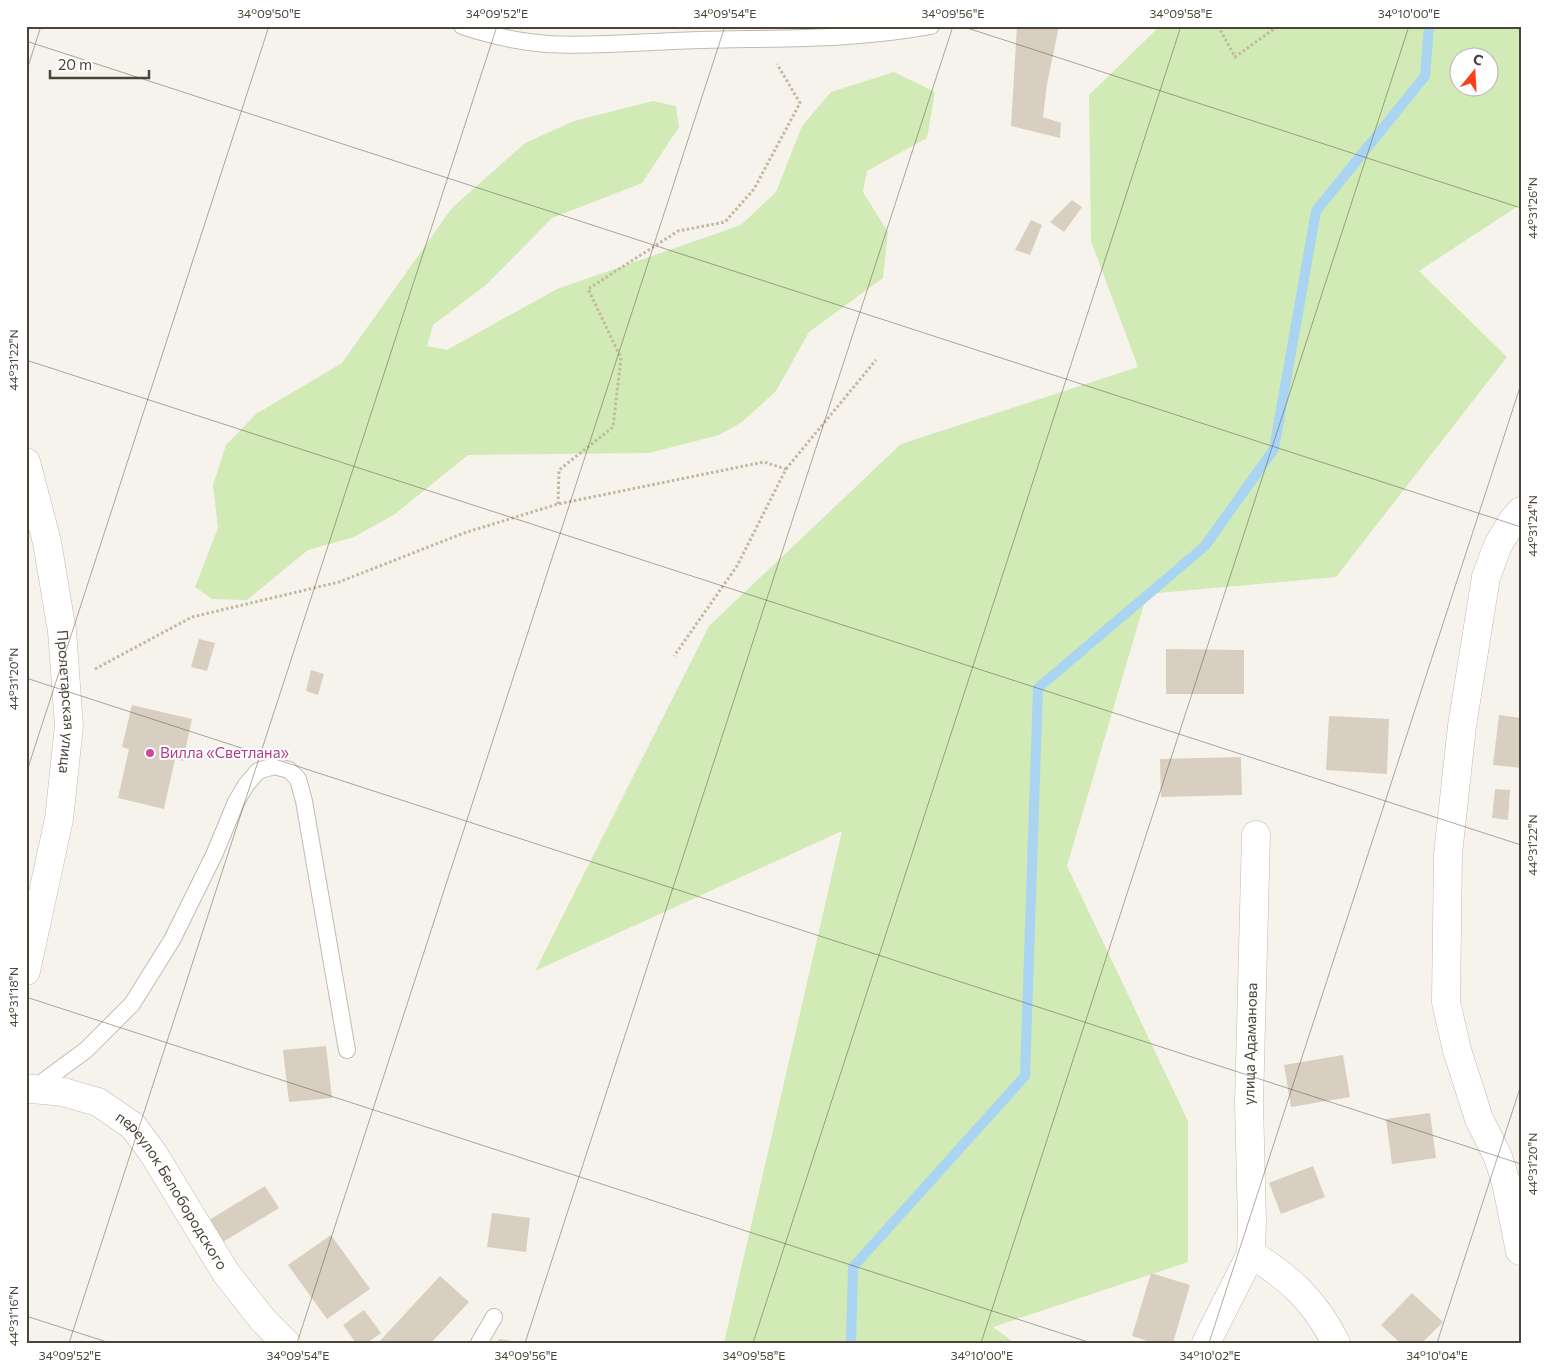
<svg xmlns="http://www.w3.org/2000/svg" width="1547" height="1369" font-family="Commissioner,sans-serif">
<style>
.green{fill:#d2eab5;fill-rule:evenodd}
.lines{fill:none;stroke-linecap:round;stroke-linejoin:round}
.stream{stroke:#a9d4f2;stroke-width:10}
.building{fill:#d8cfc1}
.lane-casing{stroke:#c2bbae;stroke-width:18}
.street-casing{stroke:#c2bbae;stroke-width:29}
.path{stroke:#c4b79f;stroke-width:3;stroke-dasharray:2.5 2.5;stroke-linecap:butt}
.lane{stroke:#fff;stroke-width:16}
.street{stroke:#fff;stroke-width:28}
.ticks{fill:none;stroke:#4b4439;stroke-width:1;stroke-opacity:0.45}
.hotel-dot{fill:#d1479c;stroke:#fff;stroke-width:2}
.labels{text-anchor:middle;stroke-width:4;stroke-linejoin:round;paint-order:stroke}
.street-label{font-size:15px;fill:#4b4439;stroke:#fff}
.hotel-label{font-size:15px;fill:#b23c85;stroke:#fff;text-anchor:start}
.neatline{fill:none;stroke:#4b4439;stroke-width:2}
.ticks-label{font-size:12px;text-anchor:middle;fill:#4b4439}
</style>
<rect width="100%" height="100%" fill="#f6f3ec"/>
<g class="green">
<path d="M1160,26H1521V204L1419,271L1507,357L1336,577L1147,594L1067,866L1188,1121V1262L993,1327L1015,1343H724L842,831L535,971L709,626L901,444L1138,367L1091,241L1089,95ZM1460,58H1490V88H1460Z"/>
<polygon points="894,72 935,92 927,138 867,171 863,192 888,232 883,278 809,332 776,391 742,422 719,435 649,453 468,455 395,514 354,537 308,550 247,600 212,599 195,587 218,528 213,485 226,445 256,414 342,363 452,208 525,143 574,121 653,101 676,106 679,127 642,183 552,218 487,284 433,325 427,346 447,350 557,289 741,225 776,192 802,126 831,92"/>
</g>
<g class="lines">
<polyline class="stream" points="851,1343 853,1267 1025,1076 1038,688 1205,546 1274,449 1316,211 1425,76 1429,26"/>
</g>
<g class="building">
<polygon points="1017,26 1059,26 1047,84 1043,117 1061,123 1060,138 1011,126"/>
<polygon points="1072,200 1082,207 1064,232 1050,222"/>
<polygon points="1031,220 1042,225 1030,255 1015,250"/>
<polygon points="199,639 215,643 207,671 191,667"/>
<polygon points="1166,649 1244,650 1244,694 1166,694"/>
<polygon points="311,670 324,674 318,695 306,691"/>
<polygon points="132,705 192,719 183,761 175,759 164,809 118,798 129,749 122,747"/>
<polygon points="1499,715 1521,718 1521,768 1493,765"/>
<polygon points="1329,716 1389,719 1387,774 1326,770"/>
<polygon points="1241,757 1242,795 1161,797 1160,759"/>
<polygon points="1495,789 1510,790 1508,820 1492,818"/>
<polygon points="326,1046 332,1098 289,1102 283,1050"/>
<polygon points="1343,1055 1350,1097 1291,1107 1284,1065"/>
<polygon points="1430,1113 1436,1158 1392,1164 1386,1119"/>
<polygon points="1313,1166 1325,1197 1281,1214 1269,1183"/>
<polygon points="265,1186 279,1208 223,1242 209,1220"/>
<polygon points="492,1213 530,1218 526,1252 487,1247"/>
<polygon points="331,1235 370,1289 327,1319 288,1265"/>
<polygon points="1151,1273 1190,1285 1173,1343 1153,1343 1132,1336"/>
<polygon points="440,1276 469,1302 431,1343 378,1343"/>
<polygon points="1412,1293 1443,1322 1422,1343 1400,1343 1381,1325"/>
<polygon points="364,1310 381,1333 367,1343 356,1343 343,1325"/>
<polygon points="499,1339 518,1342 518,1343 498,1343"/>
</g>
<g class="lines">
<defs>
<g id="lane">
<path d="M462,26C489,35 518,42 547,44C599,47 651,41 703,40C779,38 856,40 931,26"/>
<polyline points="33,1089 86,1050 132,1004 172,940 214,855 236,802 246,785 258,771 274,766 289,770 298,779 304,801 347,1050"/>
<polyline points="479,1343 494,1317"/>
</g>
<g id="street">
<path id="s1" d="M26,462L47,542L62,631L69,726L59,819L26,971"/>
<path id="s2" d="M26,1089H33L63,1092L98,1102L133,1126L153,1153L226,1273L263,1320L286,1343"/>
<polyline points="1520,1251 1506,1182 1498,1157 1479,1119 1457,1050 1446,1002 1448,854 1462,726 1486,577 1498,545 1513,520 1521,511"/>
<path d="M1251,1254C1290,1278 1315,1301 1336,1343"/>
<path id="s3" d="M1206,1343L1251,1254L1252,1222L1249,1103L1256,835"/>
</g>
</defs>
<use href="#lane" class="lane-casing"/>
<use href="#street" class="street-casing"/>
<g class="path">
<polyline points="1218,26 1235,57 1278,26"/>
<polyline points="786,469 876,360"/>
<polyline points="558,504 559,470 613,427 621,358 588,289 678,231 725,222 754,189 800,103 777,64"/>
<polyline points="95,669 192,617 339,582 464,533 558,504 764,462 786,469 737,566 674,656"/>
</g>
<use href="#lane" class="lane"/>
<use href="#street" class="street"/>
</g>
<path class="ticks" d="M961,26L1521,208M26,41L1521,527M26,73L41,26M26,360L1521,845M26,678L1521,1164M26,774L269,26M26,997L1091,1343M26,1316L110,1343M69,1343L497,26M297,1343L725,26M525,1343L953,26M753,1343L1181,26M981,1343L1409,26M1209,1343L1521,384M1437,1343L1521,1085"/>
<circle class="hotel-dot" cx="150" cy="753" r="5"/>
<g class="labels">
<g class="street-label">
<text dy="5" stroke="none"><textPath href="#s1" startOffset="244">Пролетарская улица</textPath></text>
<text dy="5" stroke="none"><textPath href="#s3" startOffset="310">улица Адаманова</textPath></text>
<text dy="5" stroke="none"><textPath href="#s2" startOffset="191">переулок Белобородского</textPath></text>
</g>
<g class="hotel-label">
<text x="160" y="758">Вилла «Светлана»</text>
</g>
</g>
<rect width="1547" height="1369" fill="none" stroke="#ffffff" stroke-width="55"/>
<g transform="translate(1474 72) rotate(18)"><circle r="24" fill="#ffffff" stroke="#b7b4b0"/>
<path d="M0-4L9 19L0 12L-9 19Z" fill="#fc3f1d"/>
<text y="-8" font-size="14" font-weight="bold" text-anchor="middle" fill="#4b4439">С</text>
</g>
<path d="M50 70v8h99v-8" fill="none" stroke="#4b4439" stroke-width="2.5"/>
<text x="58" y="70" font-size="15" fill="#4b4439" stroke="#ffffff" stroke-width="4" paint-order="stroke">20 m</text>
<rect x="28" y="28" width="1492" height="1314" class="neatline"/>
<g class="ticks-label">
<text x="269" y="18">34°09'50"E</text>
<text x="497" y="18">34°09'52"E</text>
<text x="725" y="18">34°09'54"E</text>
<text x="953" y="18">34°09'56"E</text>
<text x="1181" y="18">34°09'58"E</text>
<text x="1409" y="18">34°10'00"E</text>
<text transform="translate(1533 208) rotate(-90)" y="4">44°31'26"N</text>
<text transform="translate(14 360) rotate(-90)" y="4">44°31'22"N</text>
<text transform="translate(1533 526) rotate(-90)" y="4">44°31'24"N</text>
<text transform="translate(14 679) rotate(-90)" y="4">44°31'20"N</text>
<text transform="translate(1533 845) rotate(-90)" y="4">44°31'22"N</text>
<text transform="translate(14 997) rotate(-90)" y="4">44°31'18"N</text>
<text transform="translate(1533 1164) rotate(-90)" y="4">44°31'20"N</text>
<text transform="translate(14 1316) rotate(-90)" y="4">44°31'16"N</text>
<text x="70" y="1360">34°09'52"E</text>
<text x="298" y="1360">34°09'54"E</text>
<text x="526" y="1360">34°09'56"E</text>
<text x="754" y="1360">34°09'58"E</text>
<text x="982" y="1360">34°10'00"E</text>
<text x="1210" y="1360">34°10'02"E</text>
<text x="1437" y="1360">34°10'04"E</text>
</g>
</svg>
